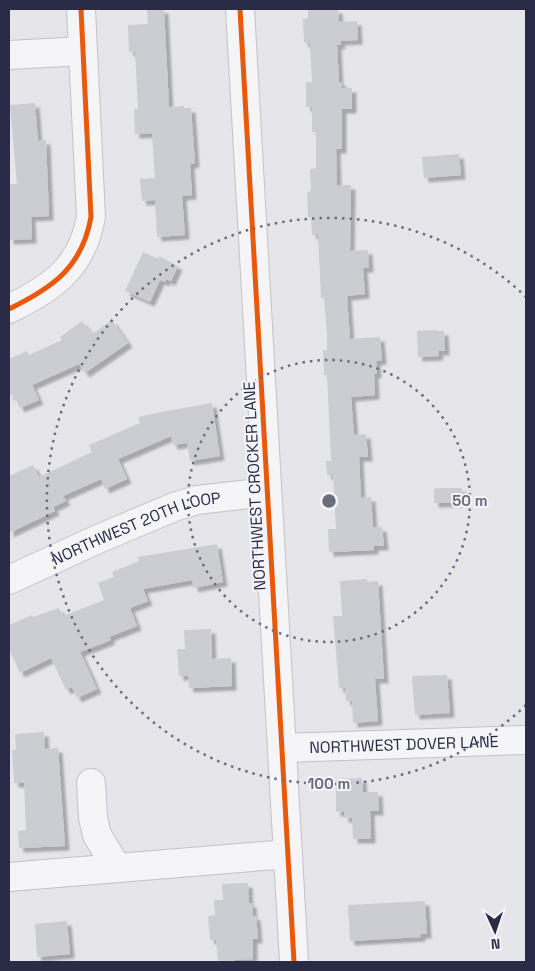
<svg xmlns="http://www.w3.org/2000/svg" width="535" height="971" font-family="'Space Grotesk',sans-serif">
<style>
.building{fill:#cccdd3;filter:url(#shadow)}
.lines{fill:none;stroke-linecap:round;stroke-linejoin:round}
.minor-casing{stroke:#c2c2c8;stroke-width:30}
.minor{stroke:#f5f5f7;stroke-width:28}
.cycleway-casing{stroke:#f4f4f9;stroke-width:8}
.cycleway{stroke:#e8590c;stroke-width:5}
.ring{fill:none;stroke:#6b6d7f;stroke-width:2.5;stroke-dasharray:2.5 5}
.labels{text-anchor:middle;stroke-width:4;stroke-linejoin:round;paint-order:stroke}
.street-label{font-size:16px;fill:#2a2c46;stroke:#f4f4f9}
.centre{fill:#6b6d7f;stroke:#f4f4f9;stroke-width:2.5}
.ring-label{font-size:15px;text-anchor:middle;font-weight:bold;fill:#6b6d7f;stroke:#f4f4f9;stroke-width:4;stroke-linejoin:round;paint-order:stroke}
</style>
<defs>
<filter id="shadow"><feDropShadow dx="4.5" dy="4.5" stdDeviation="1" flood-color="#0004"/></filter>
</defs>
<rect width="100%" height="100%" fill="#e5e5ea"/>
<g class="building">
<polygon points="147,9 164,9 169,107 184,106 184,108 191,108 195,163 190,164 192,195 182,196 185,235 157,237 155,200 142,201 140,179 155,178 152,133 135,134 134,109 138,109 135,52 129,52 128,25 148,24"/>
<polygon points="308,9 338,9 339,22 357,21 358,40 340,41 341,45 337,45 339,82 342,82 342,88 352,88 352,109 342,109 342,149 336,149 337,185 351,185 350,251 368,250 369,268 363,268 365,294 347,296 350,339 380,337 382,360 376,361 377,374 374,374 375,395 351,397 354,435 366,434 368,457 359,457 361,498 371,497 373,527 382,527 384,546 374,546 374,550 329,552 328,529 336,529 333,475 327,475 326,461 331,461 327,375 324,375 323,350 327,350 327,333 324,298 321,298 318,234 312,235 311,217 308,217 307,192 311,191 310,169 316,168 316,132 312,132 312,107 306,107 306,82 312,82 310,43 304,43 303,19 308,18"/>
<polygon points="35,103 38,141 46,140 49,216 31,217 32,239 9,240 9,184 17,184 10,105"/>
<polygon points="459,154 461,175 424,178 422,157"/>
<polygon points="143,252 159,259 159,256 178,266 171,281 166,279 165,282 160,280 150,302 125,291"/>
<polygon points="112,320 128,343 85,373 79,364 32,385 39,400 20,408 13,394 9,396 9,359 27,351 29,355 62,340 60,337 82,321 92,334"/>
<polygon points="438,330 438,331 444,331 445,351 438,351 439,356 418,357 417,331"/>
<polygon points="212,403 220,456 190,461 187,443 173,445 171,436 118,459 127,479 105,489 101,479 63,496 66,501 53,507 55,511 9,533 9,476 33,465 39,477 92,452 89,445 140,423 138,417 161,412"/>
<polygon points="441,488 462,488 462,502 434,503 434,489"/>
<polygon points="217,544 223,582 194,588 192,580 143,589 148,601 130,608 137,626 109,637 111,640 80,652 97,689 77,698 72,687 66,690 51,658 20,673 9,649 9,625 32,615 33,617 59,608 63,616 104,600 98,583 114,577 112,572 139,561 138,557"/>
<polygon points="367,579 367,582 378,581 384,679 375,679 378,721 353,723 352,701 346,701 345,688 339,688 333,616 342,616 340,581"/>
<polygon points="211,629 212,659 231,658 232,686 189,688 188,676 179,676 177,649 185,649 184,630"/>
<polygon points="447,675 450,713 415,715 412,676"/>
<polygon points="44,732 45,749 58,748 65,846 19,848 18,831 26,830 24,783 14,783 12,750 16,750 15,734"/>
<polygon points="362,778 363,792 378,792 379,811 370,811 371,839 353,839 352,818 344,818 344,811 336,812 336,779"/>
<polygon points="248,883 249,903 252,903 253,916 256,916 258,939 253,939 253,959 235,960 235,962 218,962 216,940 210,940 208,916 215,915 214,900 223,900 222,884"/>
<polygon points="425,901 427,934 421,934 421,937 350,941 348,905"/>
<polygon points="67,921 70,954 37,957 35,924"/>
</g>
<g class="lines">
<defs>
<g id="minor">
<polyline points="240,9 294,962"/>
<polyline points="9,55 83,51"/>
<path d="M9,309C52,288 82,268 91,217L81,9"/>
<path id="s1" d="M9,580L98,539L174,507L197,500L267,492"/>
<path id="s2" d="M282,748L526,740"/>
<polyline points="91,783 93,818 97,835 117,868"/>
<polyline points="9,877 288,854"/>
</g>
</defs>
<use href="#minor" class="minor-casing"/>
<use href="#minor" class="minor"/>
<defs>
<g id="cycleway">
<polyline points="240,9 294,962"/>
<path d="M9,309C52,288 82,268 91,217L81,9"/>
</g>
</defs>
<use href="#cycleway" class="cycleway-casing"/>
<use href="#cycleway" class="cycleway"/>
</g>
<g class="ring">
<circle cx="329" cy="501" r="141"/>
<path d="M526 705A283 283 0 1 1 526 297"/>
</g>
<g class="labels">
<g class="street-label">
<text transform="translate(254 486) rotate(-93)" y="6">NORTHWEST CROCKER LANE</text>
<text dy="6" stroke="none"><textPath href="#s1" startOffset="138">NORTHWEST 20TH LOOP</textPath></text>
<text dy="6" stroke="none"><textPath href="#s2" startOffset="122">NORTHWEST DOVER LANE</textPath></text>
</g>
</g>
<circle cx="329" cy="501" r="8" class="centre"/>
<g class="ring-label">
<text x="470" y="506">50 m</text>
<text x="329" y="789">100 m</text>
</g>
<rect width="535" height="971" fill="none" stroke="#2a2c46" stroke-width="20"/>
<g transform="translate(495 931) rotate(177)" stroke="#f4f4f9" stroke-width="4" paint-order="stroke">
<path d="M0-4L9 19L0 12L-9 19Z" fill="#2a2c46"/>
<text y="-8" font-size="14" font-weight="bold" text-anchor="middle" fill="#2a2c46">N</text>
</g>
</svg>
